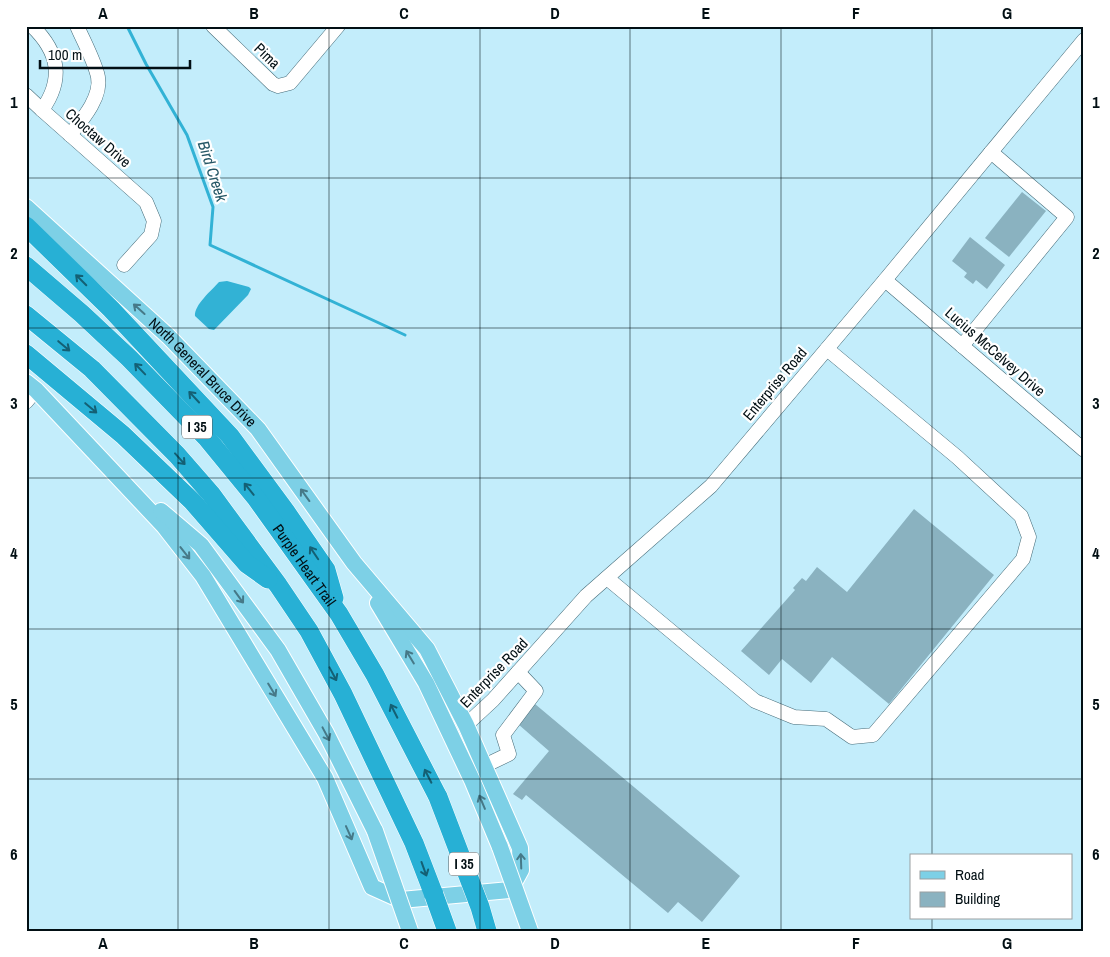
<svg xmlns="http://www.w3.org/2000/svg" width="1110" height="957" font-family="'Archivo Narrow',sans-serif">
<style>
.water{fill:#32b2d5}
.lines{fill:none;stroke-linecap:round;stroke-linejoin:round}
.stream{stroke:#32b2d5;stroke-width:3}
.building{fill:#8ab2c0}
.minor-casing{stroke:#456b78;stroke-width:15}
.major-casing{stroke:#fff;stroke-width:18}
.highway-casing{stroke:#fff;stroke-width:20}
.minor{stroke:#fff;stroke-width:14}
.major{stroke:#7dd0e6;stroke-width:16}
.highway{stroke:#27b0d5;stroke-width:19}
.major-bridge-casing{stroke:#fff;stroke-width:18;stroke-linecap:butt}
.highway-bridge-casing{stroke:#fff;stroke-width:20;stroke-linecap:butt}
.major-bridge{stroke:#7dd0e6;stroke-width:16}
.highway-bridge{stroke:#27b0d5;stroke-width:19}
.oneway{stroke:#146074}
.oneway2{stroke:#467988}
.grid{fill:none;stroke:#020f14;stroke-width:1;stroke-opacity:0.55}
.labels{text-anchor:middle;stroke-width:4.5;stroke-linejoin:round;paint-order:stroke}
.shield{fill:#fff;stroke:#4e575a;stroke-width:1}
.shield-label{font-size:14px;font-weight:bold;fill:#020f14}
.street-label{font-size:15px;fill:#020f14;stroke:#fff}
.water-label{font-size:16px;font-style:italic;fill:#255766;stroke:#fff}
.neatline{fill:none;stroke:#020f14;stroke-width:2}
.grid-label{font-size:16px;text-anchor:middle;font-weight:bold;fill:#020f14}
</style>
<rect width="100%" height="100%" fill="#c3edfb"/>
<path class="water" d="M227,281L249,287L251,289L248,295L214,330L209,329L195,316C194,305 212,290 219,282Z"/>
<g class="lines">
<polyline class="stream" points="127,26 146,64 187,135 213,207 210,245 405,335"/>
</g>
<g class="building">
<polygon points="1022,192 1046,211 1009,257 985,238"/>
<polygon points="970,237 1005,265 987,289 976,280 973,284 964,277 967,273 952,261"/>
<polygon points="914,509 994,575 889,704 832,657 811,683 782,659 769,675 741,651 795,590 793,588 802,578 806,581 817,567 847,592"/>
<polygon points="535,704 740,876 702,922 678,902 668,913 526,795 522,800 513,794 549,751 518,724"/>
</g>
<g class="lines">
<defs>
<g id="minor">
<path d="M32,26C59,52 64,79 42,110"/>
<polyline points="213,26 273,84 278,86 290,83 338,26"/>
<polyline points="26,95 42,110 146,202 154,221 151,235 124,265"/>
<path d="M70,135C82,120 102,97 98,77C95,62 83,40 77,26"/>
<polyline points="885,280 1084,450"/>
<polyline points="962,346 1067,217 991,152"/>
<polyline points="26,402 36,390"/>
<polyline points="607,578 755,701 794,717 826,719 852,737 873,735 1023,559 1029,537 1021,516 957,457 827,349"/>
<polyline points="466,725 493,700 586,596 711,486 885,280 1084,40"/>
<polyline points="484,766 509,754 503,735 536,691 518,672"/>
</g>
<g id="major">
<path id="s1" d="M26,207L168,336L258,429L354,563L427,649L466,725L520,848L521,870L510,890L401,900L372,887L325,778L203,576L164,526L36,390L26,382"/>
<polyline points="161,511 201,545 278,650 326,733 375,831"/>
<polyline points="378,603 426,683 472,780 500,847"/>
</g>
<g id="highway">
<polyline points="26,226 111,309 230,436 286,512 326,570 334,598"/>
<path id="s2" d="M26,266L82,314L129,358L206,437L256,498L339,614L375,675L438,797"/>
<polyline points="26,315 92,369 177,455 211,494 278,585 309,631 343,694 414,843 434,895"/>
<polyline points="26,354 123,435 193,502 247,564 268,579"/>
</g>
</defs>
<use href="#minor" class="minor-casing"/>
<use href="#major" class="major-casing"/>
<use href="#highway" class="highway-casing"/>
<use href="#minor" class="minor"/>
<use href="#major" class="major"/>
<use href="#highway" class="highway"/>
<defs>
<g id="major-bridge">
<polyline points="375,831 410,931"/>
<polyline points="500,847 530,931"/>
</g>
<g id="highway-bridge">
<polyline points="438,797 480,907 487,931"/>
<polyline points="434,895 447,931"/>
</g>
</defs>
<use href="#major-bridge" class="major-bridge-casing"/>
<use href="#highway-bridge" class="highway-bridge-casing"/>
<use href="#major-bridge" class="major-bridge"/>
<use href="#highway-bridge" class="highway-bridge"/>
</g>
<defs><path id="oneway-shaft" d="M-6 0H5M1.5-3L5.5 0L1.5 3" fill="none" stroke-width="1.6" stroke-linecap="round" stroke-linejoin="round" transform="scale(1.25)"/></defs>
<g class="oneway">
<use href="#oneway-shaft" transform="translate(81 280) rotate(-135)"/>
<use href="#oneway-shaft" transform="translate(64 346) rotate(40)"/>
<use href="#oneway-shaft" transform="translate(140 369) rotate(-134)"/>
<use href="#oneway-shaft" transform="translate(194 397) rotate(-133)"/>
<use href="#oneway-shaft" transform="translate(91 408) rotate(40)"/>
<use href="#oneway-shaft" transform="translate(180 459) rotate(48)"/>
<use href="#oneway-shaft" transform="translate(249 489) rotate(-129)"/>
<use href="#oneway-shaft" transform="translate(314 553) rotate(-124)"/>
<use href="#oneway-shaft" transform="translate(333 674) rotate(62)"/>
<use href="#oneway-shaft" transform="translate(394 711) rotate(-117)"/>
<use href="#oneway-shaft" transform="translate(428 776) rotate(-117)"/>
<use href="#oneway-shaft" transform="translate(424 869) rotate(70)"/>
</g>
<g class="oneway2">
<use href="#oneway-shaft" transform="translate(139 309) rotate(-138)"/>
<use href="#oneway-shaft" transform="translate(305 495) rotate(-126)"/>
<use href="#oneway-shaft" transform="translate(185 553) rotate(52)"/>
<use href="#oneway-shaft" transform="translate(239 597) rotate(54)"/>
<use href="#oneway-shaft" transform="translate(410 657) rotate(-121)"/>
<use href="#oneway-shaft" transform="translate(272 690) rotate(59)"/>
<use href="#oneway-shaft" transform="translate(326 734) rotate(62)"/>
<use href="#oneway-shaft" transform="translate(482 802) rotate(-113)"/>
<use href="#oneway-shaft" transform="translate(349 833) rotate(66)"/>
<use href="#oneway-shaft" transform="translate(521 861) rotate(-92)"/>
</g>
<path class="grid" d="M178,26V931M329,26V931M480,26V931M630,26V931M781,26V931M932,26V856M26,178H1084M26,328H1084M26,478H1084M26,629H1084M26,779H1084M932,918V931"/>
<g class="labels">
<g class="shield">
<rect x="182" y="415.5" width="30" height="23" rx="4"/>
<rect x="449" y="852.5" width="30" height="23" rx="4"/>
</g>
<g class="shield-label">
<text x="197" y="432">I 35</text>
<text x="464" y="869">I 35</text>
</g>
<g class="street-label">
<text transform="translate(267 56) rotate(44)" y="5">Pima</text>
<text transform="translate(98 138) rotate(41)" y="5">Choctaw Drive</text>
<text transform="translate(995 352) rotate(41)" y="5">Lucius McCelvey Drive</text>
<text dy="5" stroke="none"><textPath href="#s1" startOffset="242">North General Bruce Drive</textPath></text>
<text transform="translate(775 384) rotate(-50)" y="5">Enterprise Road</text>
<text dy="5" stroke="none"><textPath href="#s2" startOffset="410">Purple Heart Trail</textPath></text>
<text transform="translate(494 673) rotate(-46)" y="5">Enterprise Road</text>
</g>
<g class="water-label">
<text transform="translate(213 171) rotate(72)" y="6">Bird Creek</text>
</g>
</g>
<rect width="1110" height="957" fill="none" stroke="#ffffff" stroke-width="55"/>
<rect x="910" y="854" width="162" height="65" fill="#ffffff" stroke="#9a9fa1"/>
<rect x="920" y="871" width="25" height="8" fill="#7dd0e6" stroke="#9a9fa1"/>
<text x="955" y="880" font-size="15" fill="#020f14">Road</text>
<rect x="920" y="892" width="25" height="15" fill="#8ab2c0" stroke="#9a9fa1"/>
<text x="955" y="904" font-size="15" fill="#020f14">Building</text>
<path d="M40 60v8h150v-8" fill="none" stroke="#020f14" stroke-width="2.5"/>
<text x="48" y="60" font-size="15" fill="#020f14" stroke="#ffffff" stroke-width="4" paint-order="stroke">100 m</text>
<rect x="28" y="28" width="1054" height="902" class="neatline"/>
<g class="grid-label">
<text x="103" y="19">A</text>
<text x="254" y="19">B</text>
<text x="404" y="19">C</text>
<text x="555" y="19">D</text>
<text x="706" y="19">E</text>
<text x="856" y="19">F</text>
<text x="1007" y="19">G</text>
<text x="14" y="108">1</text>
<text x="1096" y="108">1</text>
<text x="14" y="259">2</text>
<text x="1096" y="259">2</text>
<text x="14" y="409">3</text>
<text x="1096" y="409">3</text>
<text x="14" y="559">4</text>
<text x="1096" y="559">4</text>
<text x="14" y="710">5</text>
<text x="1096" y="710">5</text>
<text x="14" y="860">6</text>
<text x="1096" y="860">6</text>
<text x="103" y="949">A</text>
<text x="254" y="949">B</text>
<text x="404" y="949">C</text>
<text x="555" y="949">D</text>
<text x="706" y="949">E</text>
<text x="856" y="949">F</text>
<text x="1007" y="949">G</text>
</g>
</svg>
